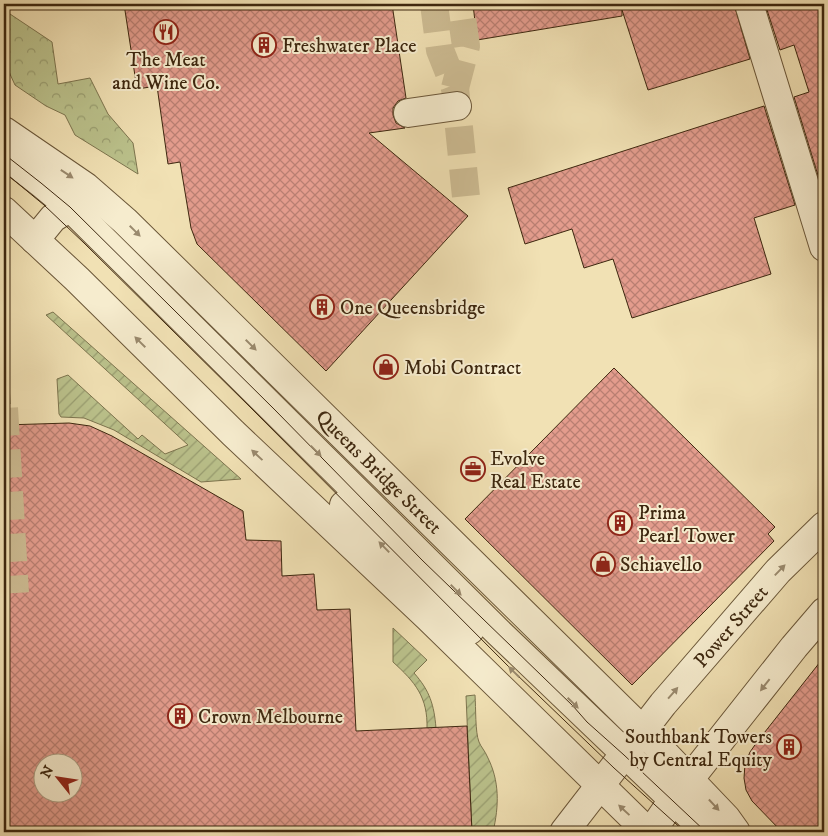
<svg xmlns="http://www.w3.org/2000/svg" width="828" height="836" font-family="'IM FELL DW Pica',serif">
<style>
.forest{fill:url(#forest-crowns);stroke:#7c744e}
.garden{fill:url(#garden-furrows);stroke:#7c744e}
.building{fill:url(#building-cross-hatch);stroke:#3d270f;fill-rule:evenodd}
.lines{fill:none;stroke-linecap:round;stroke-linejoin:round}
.minor-tunnel{stroke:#cdbc93;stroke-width:28;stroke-dasharray:28 14;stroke-linecap:butt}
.minor-casing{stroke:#6a5638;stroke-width:30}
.minor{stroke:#f6ecce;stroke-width:28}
.tram{stroke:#3d270f;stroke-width:1}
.oneway{fill:#9a8a6e}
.labels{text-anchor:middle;stroke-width:4;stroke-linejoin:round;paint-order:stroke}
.poi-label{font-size:20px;fill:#3d270f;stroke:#f6ecce;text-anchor:start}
.street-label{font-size:20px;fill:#3d270f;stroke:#f6ecce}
</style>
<defs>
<pattern id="forest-crowns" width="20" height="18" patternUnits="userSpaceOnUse" patternTransform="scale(1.25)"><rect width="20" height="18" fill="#bbc28c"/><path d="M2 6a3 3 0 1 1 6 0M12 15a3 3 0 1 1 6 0" fill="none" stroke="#999e71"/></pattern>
<pattern id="garden-furrows" width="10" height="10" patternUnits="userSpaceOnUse" patternTransform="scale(1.25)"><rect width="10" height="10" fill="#bbc28c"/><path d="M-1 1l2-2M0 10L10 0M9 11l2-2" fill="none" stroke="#999e71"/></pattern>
<pattern id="building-cross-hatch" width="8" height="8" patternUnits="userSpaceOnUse" patternTransform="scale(1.25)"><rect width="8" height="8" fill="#e39c8d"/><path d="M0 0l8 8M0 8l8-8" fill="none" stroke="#b97f72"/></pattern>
</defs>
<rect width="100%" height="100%" fill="#f1e1b4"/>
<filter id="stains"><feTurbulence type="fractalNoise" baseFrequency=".004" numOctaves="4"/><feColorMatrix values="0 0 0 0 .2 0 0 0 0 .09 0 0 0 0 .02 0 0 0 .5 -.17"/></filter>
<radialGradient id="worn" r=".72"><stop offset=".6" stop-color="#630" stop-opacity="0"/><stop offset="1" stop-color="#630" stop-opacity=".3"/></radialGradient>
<polygon class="forest" points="4,10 52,42 58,84 90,78 108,114 133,143 138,174 75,135 65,115 46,106 15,85 4,61"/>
<g class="garden">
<polygon points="4,270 10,404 4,404"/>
<polygon points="53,312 241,479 201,482 114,430 84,418 61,417 59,414 57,379 68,375 138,439 142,435 165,454 188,445 46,315"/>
<path d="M393,628L427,660L414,673C430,691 434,705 436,728L427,729C428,697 415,682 393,662Z"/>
<path d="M475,695C476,708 475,732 479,742C481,747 485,751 487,756C500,781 499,806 493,832H472L466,696Z"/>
</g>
<g class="building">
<polygon points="124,4 392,4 406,98 398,101 393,108 393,115 396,123 405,128 369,133 468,216 326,371 197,244 191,228 180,162 168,164 157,86 137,89"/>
<polygon points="473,4 734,4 750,59 648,90 622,10 622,16 477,40"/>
<polygon points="765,4 824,4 824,195 794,97 809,92 794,45 780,50"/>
<polygon points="764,106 795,205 754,218 771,274 632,318 613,259 584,268 572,229 525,244 508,188"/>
<polygon points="614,368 775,527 768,534 774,541 632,685 465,519"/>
<path d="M69,423L90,426L112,436L243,511L246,540L281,541L282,576L314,574L317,610L350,609L356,731L467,726L472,832H4V425ZM42,764H72V794H42Z"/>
<polygon points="824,657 824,832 782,832 752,801 746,790 744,778 745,764 750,752 757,742"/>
</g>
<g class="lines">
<g class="minor-tunnel">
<polyline points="434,4 440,50 455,88 466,197"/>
<polyline points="455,88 466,46 460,4"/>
<polyline points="4,408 15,593"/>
</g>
<defs>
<g id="minor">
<polyline points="749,4 824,247"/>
<polyline points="408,113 457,106"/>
<path id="s1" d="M4,131L86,187L125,221L642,730L726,818L736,832"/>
<polyline points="4,154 41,183 70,207 498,632 707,832"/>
<polyline points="4,211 77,279 233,433 428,617 648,832"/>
<polyline points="35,240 53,218 85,198"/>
<polyline points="344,505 405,568 470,630"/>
<path id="s2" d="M564,832L663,704L778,571L824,526"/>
<polyline points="651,832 673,800 794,647 824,612"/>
</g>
</defs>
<use href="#minor" class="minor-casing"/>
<use href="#minor" class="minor"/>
<g class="tram">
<polyline points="4,154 41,183 70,207 275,410 422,560 573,706 587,722 624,755 706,832"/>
<polyline points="4,172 44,205 84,243 250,407 514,672 614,768 685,832"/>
</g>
</g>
<defs><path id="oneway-solid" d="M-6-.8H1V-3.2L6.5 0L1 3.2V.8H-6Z" transform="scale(1.25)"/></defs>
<g class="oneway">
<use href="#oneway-solid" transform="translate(67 174) rotate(34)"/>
<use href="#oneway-solid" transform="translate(135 231) rotate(45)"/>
<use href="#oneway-solid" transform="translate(140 342) rotate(-135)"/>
<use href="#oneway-solid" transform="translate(251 345) rotate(45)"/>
<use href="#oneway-solid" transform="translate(316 451) rotate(45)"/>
<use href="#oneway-solid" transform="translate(257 455) rotate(-137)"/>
<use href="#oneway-solid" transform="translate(384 547) rotate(-134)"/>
<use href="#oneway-solid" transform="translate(780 570) rotate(-46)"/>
<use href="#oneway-solid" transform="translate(456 590) rotate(45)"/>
<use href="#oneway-solid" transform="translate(514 672) rotate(-136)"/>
<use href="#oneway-solid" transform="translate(765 685) rotate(128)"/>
<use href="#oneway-solid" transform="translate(673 693) rotate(-49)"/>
<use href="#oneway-solid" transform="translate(573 703) rotate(44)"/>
<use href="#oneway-solid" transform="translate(714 805) rotate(47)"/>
<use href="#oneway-solid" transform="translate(624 810) rotate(-137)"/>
</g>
<defs>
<symbol id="restaurant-ring" viewBox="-11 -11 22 22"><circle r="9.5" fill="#f6ecce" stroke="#8f2418" stroke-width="1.5"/><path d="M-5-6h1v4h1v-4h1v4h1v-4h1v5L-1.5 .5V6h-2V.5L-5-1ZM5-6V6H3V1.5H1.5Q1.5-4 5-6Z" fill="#8f2418"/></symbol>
<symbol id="building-ring" viewBox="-11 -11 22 22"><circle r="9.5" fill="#f6ecce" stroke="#8f2418" stroke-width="1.5"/><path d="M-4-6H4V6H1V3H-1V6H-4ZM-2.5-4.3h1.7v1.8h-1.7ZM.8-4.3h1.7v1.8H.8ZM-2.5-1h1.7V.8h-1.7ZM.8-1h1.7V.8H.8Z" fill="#8f2418"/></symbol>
<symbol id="shop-ring" viewBox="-11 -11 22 22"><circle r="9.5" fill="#f6ecce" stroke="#8f2418" stroke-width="1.5"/><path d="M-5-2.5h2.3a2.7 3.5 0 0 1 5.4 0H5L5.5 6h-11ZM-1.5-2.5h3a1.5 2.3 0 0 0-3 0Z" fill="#8f2418"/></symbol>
<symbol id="office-ring" viewBox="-11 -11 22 22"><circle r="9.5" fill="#f6ecce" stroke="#8f2418" stroke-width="1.5"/><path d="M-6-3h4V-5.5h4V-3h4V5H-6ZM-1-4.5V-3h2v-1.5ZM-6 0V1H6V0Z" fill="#8f2418"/></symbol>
</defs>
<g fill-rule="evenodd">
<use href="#restaurant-ring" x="152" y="18" width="28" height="28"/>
<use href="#building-ring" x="250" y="31" width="28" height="28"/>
<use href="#building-ring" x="308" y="293" width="28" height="28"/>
<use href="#shop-ring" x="372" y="353" width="28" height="28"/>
<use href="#office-ring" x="459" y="455" width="28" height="28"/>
<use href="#building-ring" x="606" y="509" width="28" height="28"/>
<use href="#shop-ring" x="589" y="550" width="28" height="28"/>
<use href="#building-ring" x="166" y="702" width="28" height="28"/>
<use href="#building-ring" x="775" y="733" width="28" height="28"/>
</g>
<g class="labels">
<g class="poi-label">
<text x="282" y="52">Freshwater Place</text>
<text x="166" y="66" text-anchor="middle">The Meat<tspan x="166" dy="23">and Wine Co.</tspan></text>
<text x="340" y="314">One Queensbridge</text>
<text x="404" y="374">Mobi Contract</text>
<text x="490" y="465">Evolve<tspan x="490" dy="23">Real Estate</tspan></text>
<text x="638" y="519">Prima<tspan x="638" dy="23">Pearl Tower</tspan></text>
<text x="620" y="571">Schiavello</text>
<text x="198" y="723">Crown Melbourne</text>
<text x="772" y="743" text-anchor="end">Southbank Towers<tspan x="772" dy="23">by Central Equity</tspan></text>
</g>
<g class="street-label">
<text dy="7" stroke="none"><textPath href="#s1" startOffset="508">Queens Bridge Street</textPath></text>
<text dy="7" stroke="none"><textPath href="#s2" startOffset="265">Power Street</textPath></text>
</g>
</g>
<rect width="828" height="836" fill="none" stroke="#f1e1b4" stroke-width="20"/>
<rect x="5" y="5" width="818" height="826" fill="none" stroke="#3d270f" stroke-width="2.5"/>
<rect x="10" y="10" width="808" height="816" fill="none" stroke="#3d270f"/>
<g transform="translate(58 778) rotate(300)"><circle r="24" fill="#f6ecce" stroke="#ac9d82"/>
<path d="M0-4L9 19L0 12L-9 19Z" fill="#8f2418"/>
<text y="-8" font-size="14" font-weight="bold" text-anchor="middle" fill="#3d270f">N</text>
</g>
<rect width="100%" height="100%" filter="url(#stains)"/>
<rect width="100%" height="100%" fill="url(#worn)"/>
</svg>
